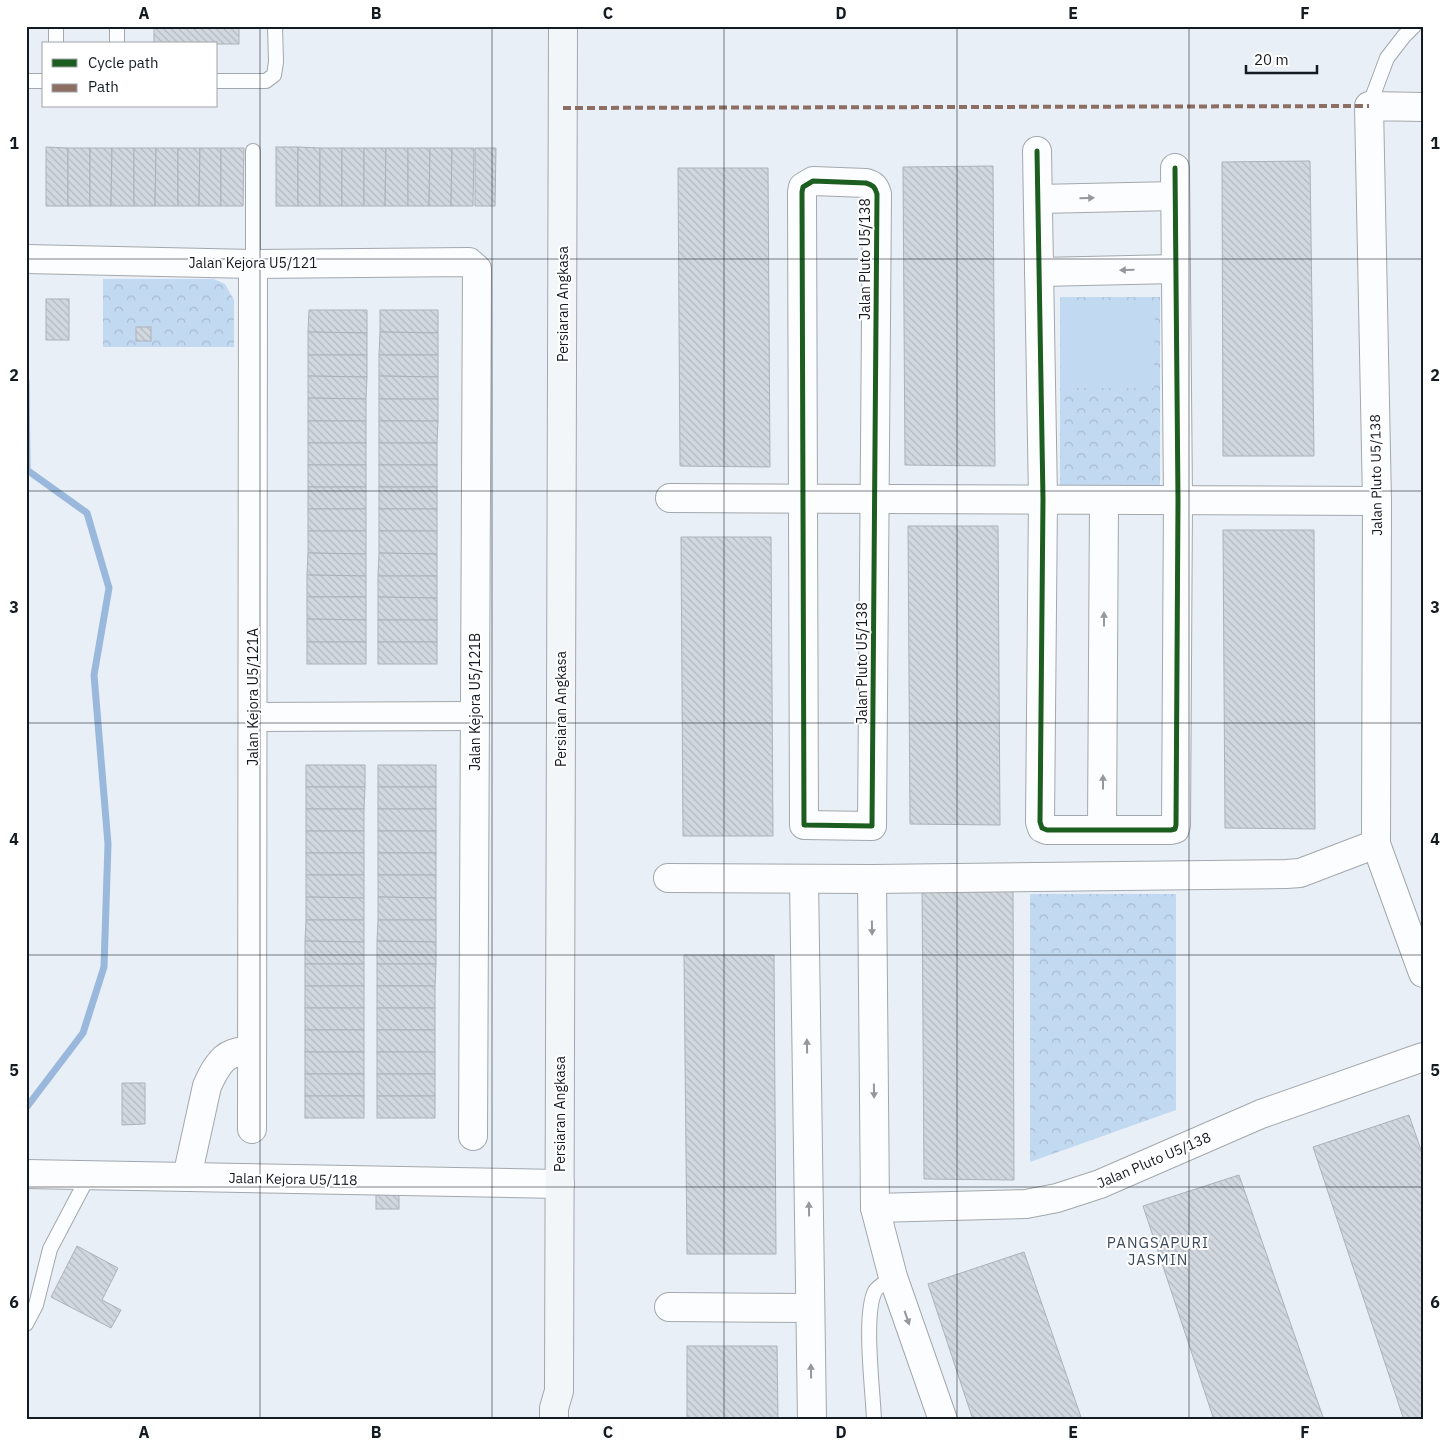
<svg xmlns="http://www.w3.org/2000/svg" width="1449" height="1446" font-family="'IBM Plex Sans',sans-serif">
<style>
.park{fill:url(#park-crowns)}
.pitch{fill:#c2d9f2}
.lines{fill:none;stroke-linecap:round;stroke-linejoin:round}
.stream{stroke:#99b8db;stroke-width:7}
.building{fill:url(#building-back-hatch);stroke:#adb2b9}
.lane-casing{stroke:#a2a8ae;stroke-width:16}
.street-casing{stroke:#a2a8ae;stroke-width:30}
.secondary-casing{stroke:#a2a8ae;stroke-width:30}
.lane{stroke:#fcfdfe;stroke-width:14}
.street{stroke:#fcfdfe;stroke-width:28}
.secondary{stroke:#f3f6f9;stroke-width:28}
.quiet{stroke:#8d6e63;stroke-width:4;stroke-dasharray:8 4;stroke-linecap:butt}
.cycleway-casing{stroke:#fff;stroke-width:8}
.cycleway{stroke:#1b5e20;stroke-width:5}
.oneway{fill:#94979b}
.grid{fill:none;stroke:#141a21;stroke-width:1;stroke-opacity:0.55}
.labels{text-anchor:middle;stroke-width:4;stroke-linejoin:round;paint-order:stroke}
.street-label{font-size:14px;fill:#141a21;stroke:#fff}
.neighbourhood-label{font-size:15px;letter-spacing:1px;fill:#3c4b5b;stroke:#fff}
.neatline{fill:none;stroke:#141a21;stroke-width:2}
.grid-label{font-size:16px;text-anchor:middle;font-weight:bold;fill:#141a21}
</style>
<defs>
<pattern id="park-crowns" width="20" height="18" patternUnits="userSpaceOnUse" patternTransform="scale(1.25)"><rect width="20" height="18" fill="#c2d9f2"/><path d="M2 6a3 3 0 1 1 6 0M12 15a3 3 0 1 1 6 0" fill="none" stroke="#a6bacf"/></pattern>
<pattern id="building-back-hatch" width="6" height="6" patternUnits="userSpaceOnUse" patternTransform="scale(1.25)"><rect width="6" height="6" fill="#d2d8df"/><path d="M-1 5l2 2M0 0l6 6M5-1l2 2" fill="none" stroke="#b3b9bf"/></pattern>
</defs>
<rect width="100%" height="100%" fill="#e9eff6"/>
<g class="park">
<polygon points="103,279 214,279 225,284 234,300 234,347 103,347"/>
<polygon points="1060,297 1160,297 1160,492 1060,493"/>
<polygon points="1030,894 1176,894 1176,1110 1030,1162"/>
</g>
<polygon class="pitch" points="1064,303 1155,303 1154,388 1064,388"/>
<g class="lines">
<polyline class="stream" points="26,381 27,470 87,513 109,588 94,675 108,844 104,967 83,1033 26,1108"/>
</g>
<g class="building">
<rect x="154" y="26" width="85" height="18"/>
<polygon points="46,147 68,148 68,206 46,206"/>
<rect x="276" y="147" width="22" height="59"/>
<polygon points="298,147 320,148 320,206 298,206"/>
<rect x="68" y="148" width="22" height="58"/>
<polygon points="90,148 112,148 111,206 90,206"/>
<polygon points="112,148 134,148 134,206 111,206"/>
<polygon points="134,148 156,148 155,206 134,206"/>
<polygon points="156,148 178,148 178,206 155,206"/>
<polygon points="178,148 200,148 199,206 178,206"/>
<polygon points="200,148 221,148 221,206 199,206"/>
<polygon points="221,148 244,148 243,206 221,206"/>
<rect x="320" y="148" width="22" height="58"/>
<rect x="342" y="148" width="22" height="58"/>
<polygon points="364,148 386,148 385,206 364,206"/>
<polygon points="386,148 408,148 408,206 385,206"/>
<polygon points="408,148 430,148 429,206 408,206"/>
<polygon points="430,148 452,148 451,206 429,206"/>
<polygon points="452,148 474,148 473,206 451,206"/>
<polygon points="475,148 496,148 495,206 475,206"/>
<polygon points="1310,161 1314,456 1223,456 1222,162"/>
<polygon points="993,166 995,466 905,465 903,167"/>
<polygon points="678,168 768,168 770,467 680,466"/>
<rect x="46" y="299" width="23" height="41"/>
<polygon points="309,310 367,310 367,333 308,332"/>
<polygon points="380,310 438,310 438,333 380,332"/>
<rect x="136" y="327" width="15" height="14"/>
<polygon points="308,332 367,333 367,355 308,355"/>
<polygon points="380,332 438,333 438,355 379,355"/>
<polygon points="308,355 367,355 367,377 308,376"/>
<polygon points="379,355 438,355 438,377 379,376"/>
<polygon points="308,376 367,377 366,399 308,398"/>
<polygon points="379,376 438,377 438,399 379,399"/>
<polygon points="308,398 366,399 366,421 308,421"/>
<rect x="379" y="399" width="59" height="22"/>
<rect x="308" y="421" width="58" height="22"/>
<polygon points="379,421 438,421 437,443 379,443"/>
<rect x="308" y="443" width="58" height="22"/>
<rect x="379" y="443" width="58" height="22"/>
<rect x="308" y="465" width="58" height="22"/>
<rect x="379" y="465" width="58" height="22"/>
<rect x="308" y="487" width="58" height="22"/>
<rect x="379" y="487" width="58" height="22"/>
<rect x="308" y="509" width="58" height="22"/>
<rect x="379" y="509" width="58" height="22"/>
<polygon points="908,526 998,526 1000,825 910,824"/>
<polygon points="1223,530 1314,530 1315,829 1225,828"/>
<polygon points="308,531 366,531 366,554 308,553"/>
<polygon points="379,531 437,531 437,554 379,553"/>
<polygon points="681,537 771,537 773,836 683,836"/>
<polygon points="308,553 366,554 366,576 307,575"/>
<polygon points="379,553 437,554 437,576 378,576"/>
<polygon points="307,575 366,576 366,597 307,597"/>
<polygon points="378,576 437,576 437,598 378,597"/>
<polygon points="307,597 366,597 366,620 307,619"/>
<polygon points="378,597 437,598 437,620 378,620"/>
<polygon points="307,619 366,620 366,642 307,642"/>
<rect x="378" y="620" width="59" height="22"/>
<rect x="307" y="642" width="59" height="22"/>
<rect x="378" y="642" width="59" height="22"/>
<rect x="306" y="765" width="59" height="22"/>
<rect x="378" y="765" width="58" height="22"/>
<polygon points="306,787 365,787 364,809 306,809"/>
<rect x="378" y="787" width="58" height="22"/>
<rect x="306" y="809" width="58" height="22"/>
<rect x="378" y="809" width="58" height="22"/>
<rect x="306" y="831" width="58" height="22"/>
<rect x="378" y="831" width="58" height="22"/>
<rect x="306" y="853" width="58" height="22"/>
<rect x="378" y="853" width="58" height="22"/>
<polygon points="306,875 364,875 364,898 306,897"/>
<polygon points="378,875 436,875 436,898 378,897"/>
<polygon points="1013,880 1014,1180 924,1179 922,881"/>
<polygon points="306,897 364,898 364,920 306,920"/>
<polygon points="378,897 436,898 436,920 378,920"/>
<polygon points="306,920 364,920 364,942 305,941"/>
<polygon points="378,920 436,920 436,942 377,941"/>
<polygon points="305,941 364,942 364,964 305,964"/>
<polygon points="377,941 436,942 436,964 377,964"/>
<polygon points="684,955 774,955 776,1254 687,1254"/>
<rect x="305" y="964" width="59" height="22"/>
<polygon points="377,964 436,964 435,986 377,986"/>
<rect x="305" y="986" width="59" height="22"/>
<rect x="377" y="986" width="58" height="22"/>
<rect x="305" y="1008" width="59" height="22"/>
<rect x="377" y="1008" width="58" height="22"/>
<rect x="305" y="1030" width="59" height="22"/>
<rect x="377" y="1030" width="58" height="22"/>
<rect x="305" y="1052" width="59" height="22"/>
<rect x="377" y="1052" width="58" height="22"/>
<rect x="305" y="1074" width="59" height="22"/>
<rect x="377" y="1074" width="58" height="22"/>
<polygon points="122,1083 145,1083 145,1124 122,1125"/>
<rect x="305" y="1096" width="59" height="22"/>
<rect x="377" y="1096" width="58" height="22"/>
<polygon points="1409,1115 1423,1156 1423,1420 1404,1420 1313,1147"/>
<polygon points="1239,1175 1324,1420 1214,1420 1143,1206"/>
<rect x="376" y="1194" width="23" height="15"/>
<polygon points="77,1246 118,1268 102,1300 121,1310 111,1328 51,1297"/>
<polygon points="1024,1252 1082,1420 973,1420 928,1284"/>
<polygon points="687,1346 777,1346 778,1420 687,1420"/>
</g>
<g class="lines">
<defs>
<g id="lane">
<polyline points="56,44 56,26"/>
<polyline points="117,44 117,26"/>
<polyline points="26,81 44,81"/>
<polyline points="216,81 266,81 274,75 276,62 275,26"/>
<polyline points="1369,106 1387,58 1404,36 1414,26"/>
<polyline points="253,151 253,264"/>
<polyline points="26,1324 36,1305 50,1249 89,1175"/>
<path d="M874,1420C873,1391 863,1315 875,1291C878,1286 888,1281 893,1277"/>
</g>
<g id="street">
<polyline points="1423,107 1369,106 1377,501 1376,844 1423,973"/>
<polyline points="1037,151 1043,499 1040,822 1042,828 1047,830 1171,830 1175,829 1176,825 1178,500 1175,168"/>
<path d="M813,181L866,183C873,185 875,187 877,194L872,826L804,825L802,192L803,187Z"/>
<polyline points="1038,199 1175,196"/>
<polyline points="26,259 253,264 469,262 477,269 473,1136"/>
<polyline points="1039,272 1176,269"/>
<polyline points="670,498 1377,501"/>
<polyline points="253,717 475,716"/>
<polyline points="1102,830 1104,500"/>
<polyline points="668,878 872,879 1286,874 1300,873 1376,844"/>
<polyline points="804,879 812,1420"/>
<polyline points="872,879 875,1208 893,1277 943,1420"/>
<polyline points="252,1129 253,264"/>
<polyline points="26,1174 560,1184"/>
<path d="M187,1177L207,1086C212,1075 220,1058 232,1054C238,1051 246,1051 252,1050"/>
<polyline points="875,1208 1026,1204 1057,1198 1100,1184 1261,1114 1423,1057"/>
<polyline points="669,1307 810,1308"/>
</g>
<polyline id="secondary" points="554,1420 554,1408 559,1391 563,26"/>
</defs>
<use href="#lane" class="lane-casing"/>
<use href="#street" class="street-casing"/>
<use href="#secondary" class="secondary-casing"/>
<use href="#lane" class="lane"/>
<use href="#street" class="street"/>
<use href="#secondary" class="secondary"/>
<polyline class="quiet" points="563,108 1369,106"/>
<defs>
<g id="cycleway">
<polyline points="1037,151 1043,499 1040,822 1042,828 1047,830 1171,830 1175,829 1176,825 1178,500 1175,168"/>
<path d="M813,181L866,183C873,185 875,187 877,194L872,826L804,825L802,192L803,187Z"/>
</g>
</defs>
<use href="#cycleway" class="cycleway-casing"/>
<use href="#cycleway" class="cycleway"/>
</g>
<defs><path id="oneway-solid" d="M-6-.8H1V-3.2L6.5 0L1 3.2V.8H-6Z" transform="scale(1.25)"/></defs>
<g class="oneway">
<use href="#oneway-solid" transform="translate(1087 198) rotate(-2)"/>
<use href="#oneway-solid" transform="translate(1127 270) rotate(179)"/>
<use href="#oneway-solid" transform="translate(1104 619) rotate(-90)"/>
<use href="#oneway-solid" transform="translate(1103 782) rotate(-90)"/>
<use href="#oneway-solid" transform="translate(872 928) rotate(89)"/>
<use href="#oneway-solid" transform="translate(807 1046) rotate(-91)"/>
<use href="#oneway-solid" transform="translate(874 1091) rotate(89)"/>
<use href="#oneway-solid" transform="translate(809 1209) rotate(-91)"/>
<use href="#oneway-solid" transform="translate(907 1318) rotate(71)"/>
<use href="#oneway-solid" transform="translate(811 1371) rotate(-91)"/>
</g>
<path class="grid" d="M260,26V1420M492,26V1420M724,26V1420M957,26V1420M1189,26V1420M26,259H1423M26,491H1423M26,723H1423M26,955H1423M26,1187H1423"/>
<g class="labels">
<g class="street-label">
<text transform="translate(865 259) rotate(-90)" y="5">Jalan Pluto U5/138</text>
<text x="253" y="268">Jalan Kejora U5/121</text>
<text transform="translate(563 304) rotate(-90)" y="5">Persiaran Angkasa</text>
<text transform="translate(1376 475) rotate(-91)" y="5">Jalan Pluto U5/138</text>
<text transform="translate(862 663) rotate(-90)" y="5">Jalan Pluto U5/138</text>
<text transform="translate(253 697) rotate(-90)" y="5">Jalan Kejora U5/121A</text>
<text transform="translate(475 702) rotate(-90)" y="5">Jalan Kejora U5/121B</text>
<text transform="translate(561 709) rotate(-90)" y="5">Persiaran Angkasa</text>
<text transform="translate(560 1114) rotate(-90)" y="5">Persiaran Angkasa</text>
<text transform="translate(1154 1160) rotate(-23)" y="5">Jalan Pluto U5/138</text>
<text transform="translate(293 1179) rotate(1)" y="5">Jalan Kejora U5/118</text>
</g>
<g class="neighbourhood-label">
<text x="1158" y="1248">PANGSAPURI<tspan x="1158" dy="17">JASMIN</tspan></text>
</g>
</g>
<rect width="1449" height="1446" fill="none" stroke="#ffffff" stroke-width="55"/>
<rect x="42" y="42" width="175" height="65" fill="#ffffff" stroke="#a1a3a6"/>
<rect x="52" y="59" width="25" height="8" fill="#1b5e20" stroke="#a1a3a6"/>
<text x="88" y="68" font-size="15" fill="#141a21">Cycle path</text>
<rect x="52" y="84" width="25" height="8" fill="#8d6e63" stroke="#a1a3a6"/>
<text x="88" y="92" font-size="15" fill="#141a21">Path</text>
<path d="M1246 65v8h71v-8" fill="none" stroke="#141a21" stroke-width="2.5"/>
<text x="1254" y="65" font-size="15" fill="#141a21" stroke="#ffffff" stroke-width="4" paint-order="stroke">20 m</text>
<rect x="28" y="28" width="1394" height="1390" class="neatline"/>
<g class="grid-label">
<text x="144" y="19">A</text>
<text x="376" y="19">B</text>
<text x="608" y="19">C</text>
<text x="841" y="19">D</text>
<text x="1073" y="19">E</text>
<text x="1305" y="19">F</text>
<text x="14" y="149">1</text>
<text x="1435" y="149">1</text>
<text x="14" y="381">2</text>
<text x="1435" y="381">2</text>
<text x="14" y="613">3</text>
<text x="1435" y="613">3</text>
<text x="14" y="845">4</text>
<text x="1435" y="845">4</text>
<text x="14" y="1076">5</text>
<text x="1435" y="1076">5</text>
<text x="14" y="1308">6</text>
<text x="1435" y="1308">6</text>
<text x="144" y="1438">A</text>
<text x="376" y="1438">B</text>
<text x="608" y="1438">C</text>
<text x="841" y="1438">D</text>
<text x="1073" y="1438">E</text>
<text x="1305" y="1438">F</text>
</g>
</svg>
